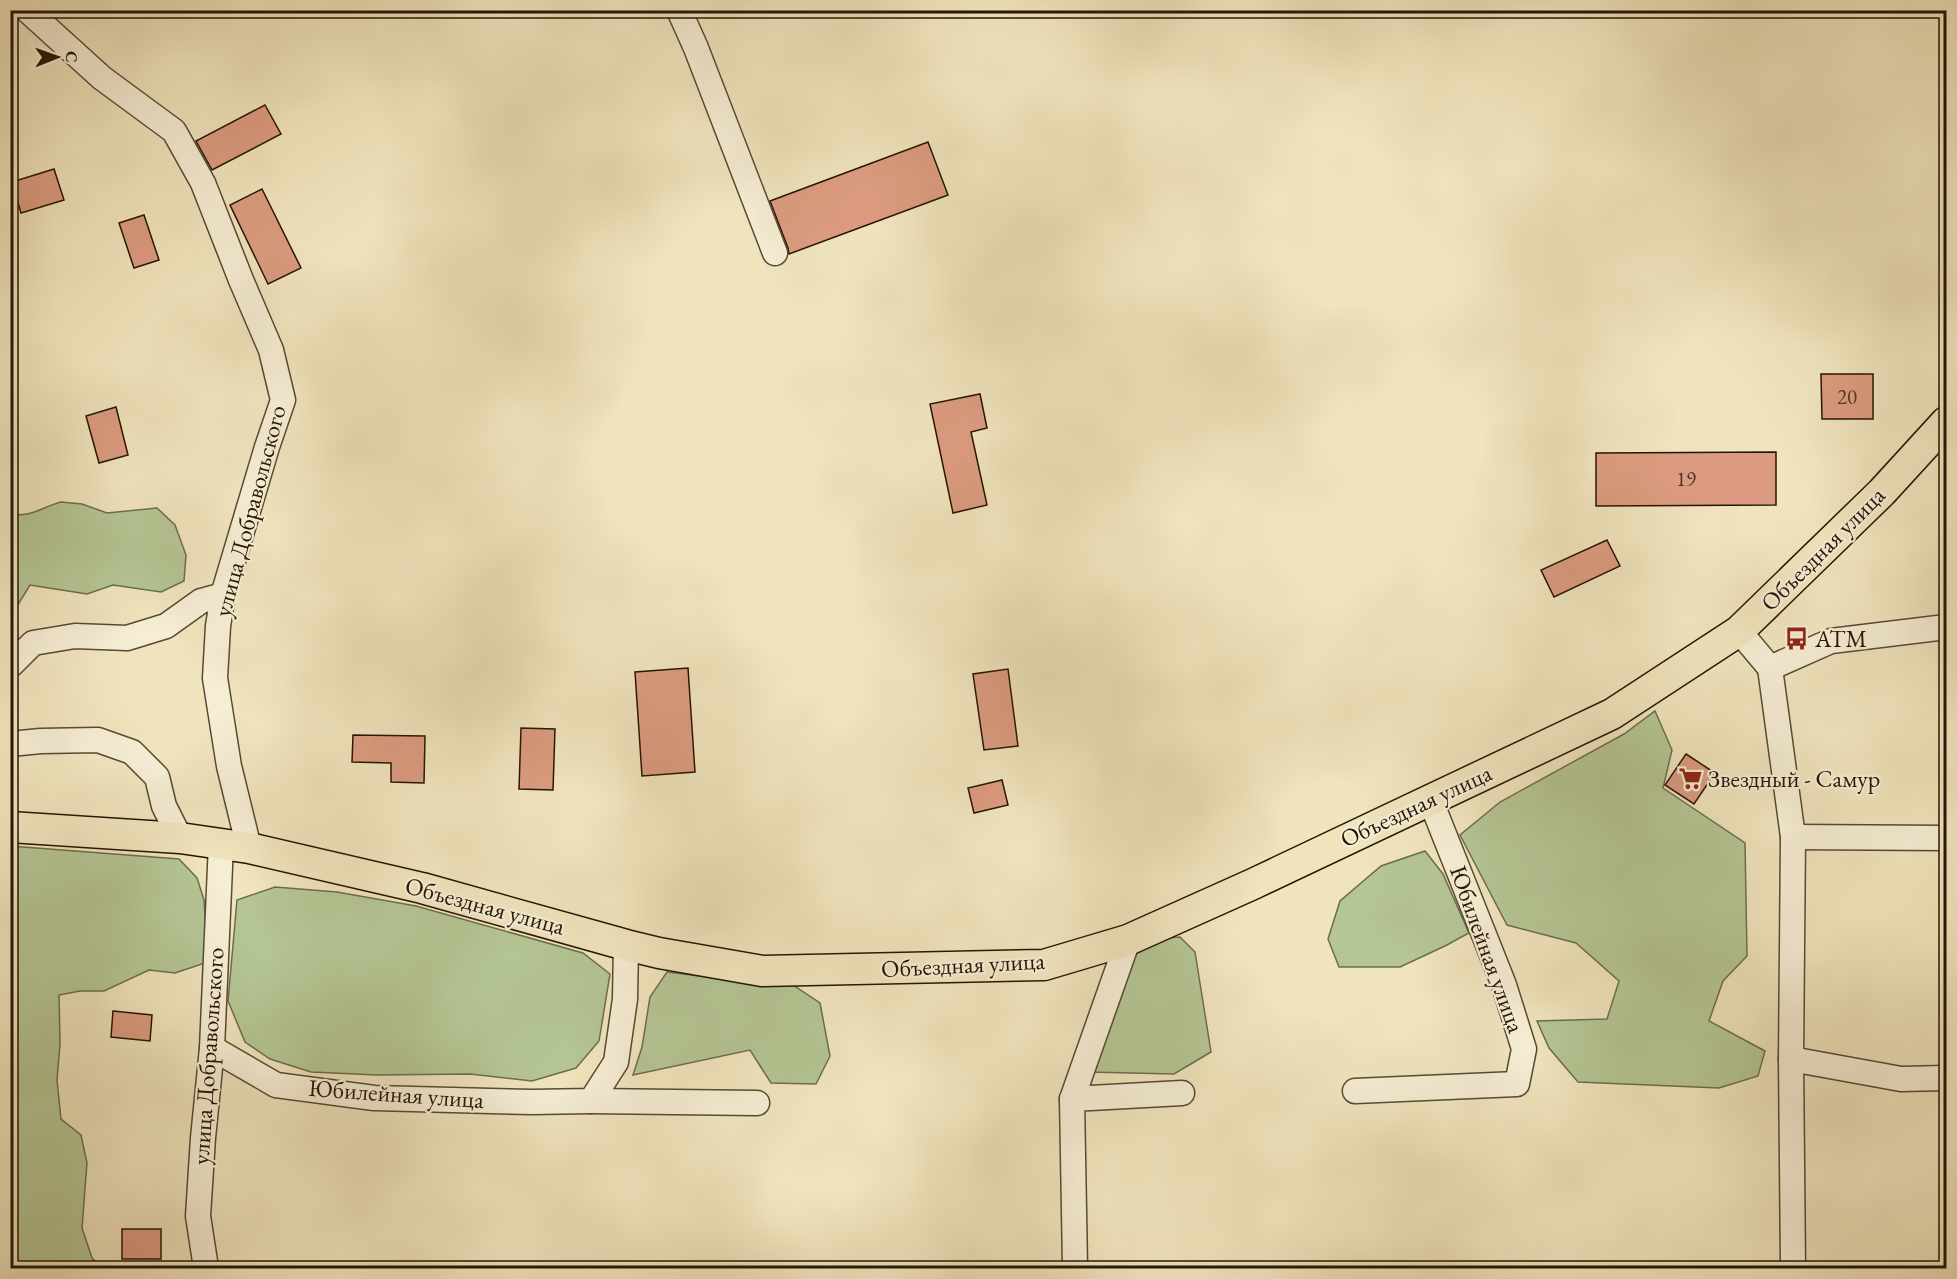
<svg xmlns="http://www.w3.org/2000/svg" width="1957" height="1279" font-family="'EB Garamond',serif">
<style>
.green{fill:#b5c594;stroke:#6c6d4c;stroke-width:1.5}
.building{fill:#dc9b80;stroke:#241505;stroke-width:1.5}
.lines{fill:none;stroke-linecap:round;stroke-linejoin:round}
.minor-casing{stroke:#574933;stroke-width:27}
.major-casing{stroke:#241505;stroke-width:33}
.minor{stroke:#f5edd4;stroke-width:24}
.major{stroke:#f0e4bd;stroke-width:30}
.labels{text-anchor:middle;stroke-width:4.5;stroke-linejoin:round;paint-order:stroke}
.number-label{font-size:21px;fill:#523624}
.street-label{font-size:24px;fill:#241505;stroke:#f5edd4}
.poi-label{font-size:24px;fill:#241505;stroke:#f5edd4;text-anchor:start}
</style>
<rect width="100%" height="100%" fill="#f0e4bd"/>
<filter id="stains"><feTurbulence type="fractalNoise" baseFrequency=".00333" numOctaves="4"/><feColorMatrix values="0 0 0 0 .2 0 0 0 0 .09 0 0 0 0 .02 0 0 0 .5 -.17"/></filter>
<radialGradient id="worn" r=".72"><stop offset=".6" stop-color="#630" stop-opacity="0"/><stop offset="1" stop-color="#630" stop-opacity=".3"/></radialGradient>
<g class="green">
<path d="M61,502L82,504L107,513L157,508L175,525L186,555L184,581L161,592L113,585L87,594L30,585L11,616V514C30,518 42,507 61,502Z"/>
<polygon points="1655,711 1672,750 1663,788 1745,843 1747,956 1723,981 1709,1021 1765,1051 1758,1076 1719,1088 1578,1082 1549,1048 1537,1021 1607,1019 1619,981 1576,943 1507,925 1460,835 1500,802 1624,734"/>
<polygon points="10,846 179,859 197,878 204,900 208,962 175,973 149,970 104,991 80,991 59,995 60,1044 57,1080 61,1119 81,1135 87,1163 82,1228 92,1258 103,1268 11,1268"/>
<polygon points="1425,851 1443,874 1469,933 1445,946 1400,967 1339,967 1328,939 1340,901 1381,866"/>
<polygon points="275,887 337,892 416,906 583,953 610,974 599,1041 576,1068 532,1081 470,1074 377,1075 311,1072 270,1059 245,1042 228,1001 237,900"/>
<polygon points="1180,937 1195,952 1211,1052 1174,1074 1088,1072 1111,960 1149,939"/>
<polygon points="667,972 724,979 787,981 820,1003 830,1056 816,1084 771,1083 750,1050 633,1075 642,1047 650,997"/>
</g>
<g class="building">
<polygon points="265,105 281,134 212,170 196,141"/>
<polygon points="928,142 948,195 789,254 788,248 770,201"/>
<polygon points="54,169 64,200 21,213 12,182"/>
<polygon points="262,189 301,268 268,284 230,205"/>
<polygon points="144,215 159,260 134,268 119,223"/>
<polygon points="1821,374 1873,374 1873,419 1822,419"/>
<polygon points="980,394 987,428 971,432 987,505 953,513 930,404"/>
<polygon points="116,407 128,455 99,463 86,416"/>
<polygon points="1776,452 1776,505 1596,506 1596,453"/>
<polygon points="1607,540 1620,566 1554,597 1541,570"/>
<polygon points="688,668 695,772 642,776 635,672"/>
<polygon points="1008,669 1018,746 984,750 973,674"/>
<polygon points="521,728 555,729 553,790 519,789"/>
<polygon points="353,735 425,736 424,783 391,782 391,763 352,762"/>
<polygon points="1686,754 1715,773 1694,804 1665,785"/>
<polygon points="1002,780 1008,805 974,813 968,788"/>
<polygon points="113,1011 152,1015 150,1041 111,1037"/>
<rect x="122" y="1229" width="39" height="30"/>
</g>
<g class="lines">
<defs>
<g id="minor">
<polyline points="27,10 102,78 174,131 203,183 241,280 271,350 283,400 267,447 223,595 218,626 215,678 229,766 249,848"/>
<polyline points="679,10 696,48 775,253"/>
<polyline points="1739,631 1770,668 1793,837 1791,1059 1793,1268"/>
<polyline points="10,662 12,664 33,643 75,636 127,638 166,626 201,601 223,595"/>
<polyline points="1770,668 1831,641 1946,627"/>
<polyline points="10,744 41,741 98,740 132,752 157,777 164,806 180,838"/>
<polyline points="1793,837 1946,838"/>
<polyline points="212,1048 276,1085 374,1098 532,1102 591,1101 616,1062 625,999 626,945"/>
<polyline points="1791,1059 1901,1079 1946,1078"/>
<polyline points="1355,1091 1517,1084 1524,1049 1504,985 1430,799"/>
<polyline points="1072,1099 1182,1093"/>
<polyline points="591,1101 757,1103"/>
<polyline points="206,1268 198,1216 203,1138 212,1048 221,844"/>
<polyline points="1075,1268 1072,1099 1128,940"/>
</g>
<polyline id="major" points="10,827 180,838 249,848 422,888 626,945 659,953 762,971 1044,965 1128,940 1253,884 1612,714 1739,631 1882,492 1946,422"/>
</defs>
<use href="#minor" class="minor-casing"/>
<use href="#major" class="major-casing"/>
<use href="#minor" class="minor"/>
<use href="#major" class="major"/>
</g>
<defs>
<symbol id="bus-bare" viewBox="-9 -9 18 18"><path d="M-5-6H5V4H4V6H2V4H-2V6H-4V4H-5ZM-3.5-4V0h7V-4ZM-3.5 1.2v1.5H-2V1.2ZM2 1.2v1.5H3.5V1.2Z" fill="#8f2418" stroke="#f5edd4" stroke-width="2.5" paint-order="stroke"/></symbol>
<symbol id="supermarket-bare" viewBox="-9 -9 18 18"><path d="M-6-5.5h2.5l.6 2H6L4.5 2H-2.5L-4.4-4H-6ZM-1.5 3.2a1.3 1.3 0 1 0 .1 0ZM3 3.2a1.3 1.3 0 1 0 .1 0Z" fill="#8f2418" stroke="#f5edd4" stroke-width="2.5" paint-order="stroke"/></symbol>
</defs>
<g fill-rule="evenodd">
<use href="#bus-bare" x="1780" y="622" width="33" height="33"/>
<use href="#supermarket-bare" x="1674" y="762" width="33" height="33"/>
</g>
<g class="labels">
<g class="number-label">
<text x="1847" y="404">20</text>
<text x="1686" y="486">19</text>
</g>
<g class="street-label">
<text transform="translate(250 511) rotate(-75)" y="8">улица Добравольского</text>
<text transform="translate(1823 549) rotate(-45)" y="8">Объездная улица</text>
<text transform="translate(1416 806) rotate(-25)" y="8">Объездная улица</text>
<text transform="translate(485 906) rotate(15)" y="8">Объездная улица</text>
<text transform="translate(1487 949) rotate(70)" y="8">Юбилейная улица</text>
<text transform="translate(963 965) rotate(-3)" y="8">Объездная улица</text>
<text transform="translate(208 1056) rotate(-86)" y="8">улица Добравольского</text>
<text transform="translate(396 1094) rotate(4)" y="8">Юбилейная улица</text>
</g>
<g class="poi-label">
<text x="1815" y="647">АТМ</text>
<text x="1708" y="787">Звездный - Самур</text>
</g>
</g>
<rect width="1957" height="1279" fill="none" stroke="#f0e4bd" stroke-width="36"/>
<rect x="12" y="12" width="1933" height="1255" fill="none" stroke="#241505" stroke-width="3"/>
<rect x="18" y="18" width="1921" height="1243" fill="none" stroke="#241505" stroke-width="1.5"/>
<g transform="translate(57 57) rotate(89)" stroke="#f5edd4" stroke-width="4.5" paint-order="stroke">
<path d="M0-4.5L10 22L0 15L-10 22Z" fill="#241505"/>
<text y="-9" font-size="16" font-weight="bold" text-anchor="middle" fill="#241505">С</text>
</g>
<rect width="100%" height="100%" filter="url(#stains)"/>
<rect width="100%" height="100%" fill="url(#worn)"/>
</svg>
